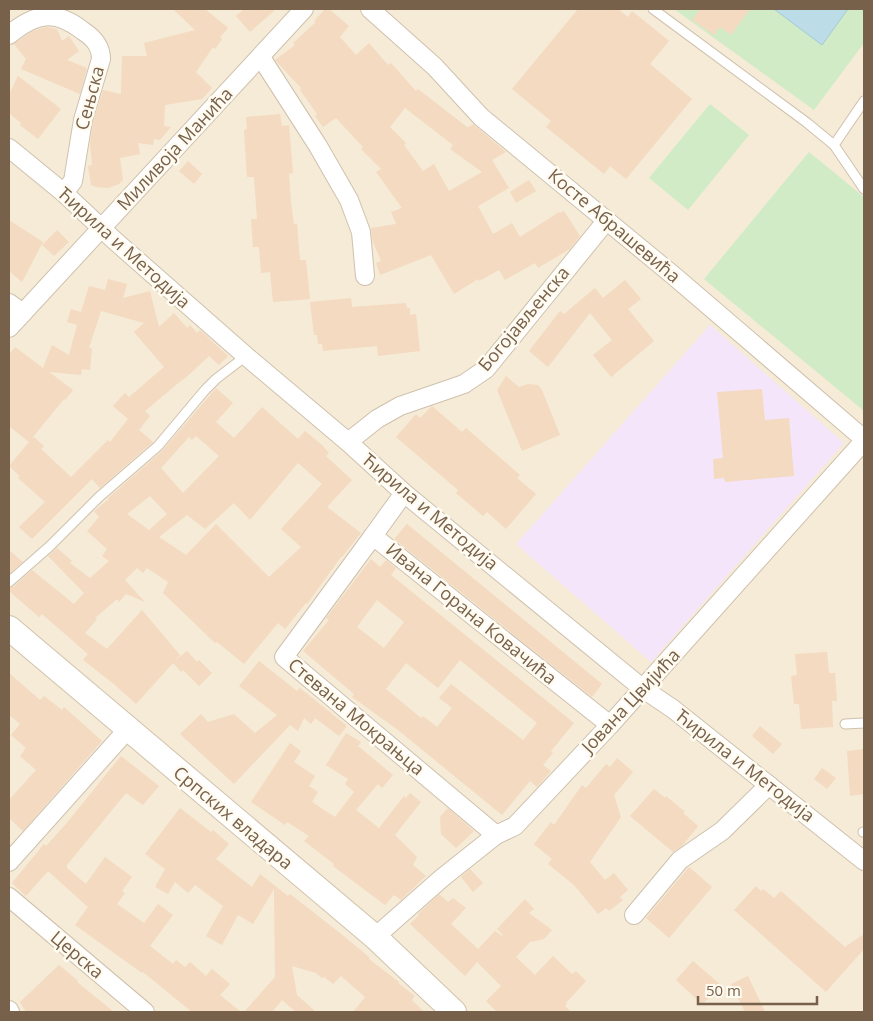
<svg xmlns="http://www.w3.org/2000/svg" width="873" height="1021" font-family="'Open Sans',sans-serif">
<style>
.residential{fill:#f5ebd7}
.education{fill:#f5e5fa}
.green{fill:#d1ebc6}
.water{fill:#bcdce7;stroke:#a2cad9}
.building{fill:#f3dac0;fill-rule:evenodd}
.lines{fill:none;stroke-linecap:round;stroke-linejoin:round}
.service-casing{stroke:#cfc1ad;stroke-width:11}
.minor-casing{stroke:#cfc1ad;stroke-width:20}
.secondary-casing{stroke:#d2c2ab;stroke-width:26}
.service{stroke:#fff;stroke-width:9}
.minor{stroke:#fff;stroke-width:18}
.secondary{stroke:#fff;stroke-width:24}
.labels{text-anchor:middle;stroke-width:5;stroke-linejoin:round;paint-order:stroke}
.street-label{font-size:18px;fill:#78614b;stroke:#fffbf0}
</style>
<rect width="100%" height="100%" fill="#fdf8e9"/>
<rect class="residential" x="9" y="9" width="855" height="1003"/>
<polygon class="education" points="710,325 844,443 651,662 516,544"/>
<g class="green">
<polygon points="674,9 864,9 864,43 814,110"/>
<polygon points="710,104 749,135 688,210 649,178"/>
<polygon points="809,152 864,197 864,411 704,279"/>
</g>
<polygon class="water" points="774,9 848,9 822,45"/>
<g class="building">
<polygon points="173,9 205,9 228,28 220,37 222,39 215,49 213,47 196,72 212,88 202,99 165,105 164,126 171,127 160,140 154,139 153,145 138,143 140,154 120,158 123,180 119,184 108,188 96,187 91,185 88,166 92,165 90,143 93,122 103,90 121,94 122,56 147,56 144,43 195,30"/>
<polygon points="244,9 276,9 250,32 236,16"/>
<path d="M325,9H329L349,26L340,37L356,55L369,43L388,65L391,63L416,91L418,89L467,127H469L473,124L506,152L492,160L509,188L478,206L493,234L512,223L520,237L559,212L560,213L564,211L580,236L570,249L538,268L535,263L505,280L499,270L479,281L478,279L454,294L431,255L380,275L376,263L381,261L373,242L371,228L396,224L391,212L402,208L376,172L381,169L361,149L363,147L336,118L323,127L315,116L317,114L300,90L301,88L275,60L295,45L293,43L316,22L314,21ZM405,108L453,145L450,149L482,172L449,191L434,164L423,171L404,145L406,143L390,127Z"/>
<polygon points="578,9 618,9 628,17 632,11 669,41 650,64 692,99 626,179 610,166 604,174 546,127 551,121 512,89"/>
<polygon points="700,9 750,9 731,35 720,27 714,35 692,20"/>
<polygon points="46,27 57,29 62,41 69,36 79,51 67,60 87,68 80,94 21,69 26,59 14,44 32,31"/>
<polygon points="18,76 61,109 38,139 20,125 21,123 9,113 9,95"/>
<polygon points="280,114 282,126 289,125 293,173 289,174 291,203 294,224 297,224 300,260 306,260 310,299 273,302 270,272 261,273 259,247 253,247 251,219 257,219 254,177 247,177 244,130 247,129 246,117"/>
<polygon points="188,161 202,174 194,184 179,171"/>
<polygon points="529,180 536,191 516,203 510,192"/>
<polygon points="9,220 43,242 22,282 9,271"/>
<polygon points="57,230 69,242 54,256 42,245"/>
<path d="M108,279L127,284L123,298L150,291L159,327L174,313L187,328L190,325L197,333L200,330L228,356L219,365L209,356L183,380V379L145,411L150,416L139,430L153,442L100,488L92,479L32,539L19,527L45,502L18,478L20,476L9,466L29,442L9,426V355L15,347L43,368L52,345L69,355L77,325L67,322L71,309L81,312L89,286L105,290ZM101,311L144,323L134,332L164,367L129,397L125,393L113,406L128,419L110,442L108,440L71,477L41,449L44,446L34,437L32,438L64,399L65,400L73,390L49,372L81,375L82,369L90,370L92,348H89Z"/>
<polygon points="625,280 641,299 628,309 654,341 611,377 593,355 612,340 590,313 548,367 529,351 560,311 564,314 595,288 603,298"/>
<polygon points="351,298 352,307 406,303 407,308 410,308 410,315 416,314 420,351 378,356 377,346 323,351 322,344 318,344 317,335 314,335 310,302"/>
<polygon points="506,376 519,387 528,384 538,385 542,390 560,435 522,451 497,390"/>
<path d="M216,388L233,403L216,422L234,438L262,407L298,439L305,431L322,445L329,453L326,456L352,480L327,507L361,533L342,557H341L307,604L306,603L285,629L278,623L244,664L217,642L215,643L163,593L168,582L147,568L143,573L137,568L125,580L145,602L126,594L119,602L117,599L95,618L97,619L85,633L107,649L142,610L180,655L174,661L187,651L197,662L199,660L212,673L199,686L183,670L181,672L173,663L136,704L115,685L83,660L88,654L42,614L39,617L9,591V588L13,587L32,570L74,604L84,593L48,556L57,548L72,561L70,563L90,578L109,561L102,556L107,549L87,531L99,517L94,511L109,499L108,498L162,451ZM196,436L219,456L183,493L161,468L189,437L192,440ZM298,463L322,484L281,529L301,547L269,577L216,524L186,555L159,537L187,515L205,529L234,503L250,520ZM150,496L167,514L149,530L127,514Z"/>
<polygon points="762,389 765,420 789,418 794,476 725,482 724,478 714,479 713,459 723,458 717,392"/>
<polygon points="432,406 462,432 466,428 520,475 517,478 536,494 506,529 487,512 483,516 456,493 458,490 396,437 416,414 420,418"/>
<polygon points="407,524 602,684 592,697 394,539"/>
<polygon points="9,550 23,562 9,574"/>
<path d="M371,559L380,567L386,560L396,568L391,575L574,723L551,751L553,753L543,765L551,771L537,787L530,781L502,815L398,730L352,697L354,694L303,651L329,620L326,618ZM377,600L404,622L384,648L357,627ZM460,660L537,723L523,740L451,684L439,698L452,708L437,727L423,716L421,718L386,689L406,663L438,688Z"/>
<polygon points="827,652 829,673 835,673 837,701 832,701 833,727 801,729 799,704 794,704 791,676 797,675 795,654"/>
<polygon points="259,661 297,691 300,688 347,726 339,736 315,718 311,724 304,718 298,731 290,725 234,784 180,734 201,714 208,722 234,714 255,733 277,715 239,686"/>
<polygon points="9,673 40,700 44,696 62,710 64,707 102,741 23,831 9,818 9,800 36,770 20,756 26,748 11,735 20,724 9,715"/>
<polygon points="760,726 782,744 773,754 752,736"/>
<polygon points="346,733 361,742 358,746 393,775 382,788 378,784 356,810 379,828 404,796 406,798 410,793 421,802 395,835 417,857 413,865 426,876 401,900 394,895 385,905 333,866 334,864 304,841 309,836 287,822 285,825 251,802 290,743 301,751 294,762 315,776 309,786 318,792 312,802 335,817 354,792 345,784 348,779 326,765"/>
<polygon points="864,749 864,794 850,796 847,751"/>
<polygon points="121,756 159,786 143,805 126,793 67,865 67,868 86,884 105,857 132,877 122,891 125,893 117,904 144,923 158,904 173,915 150,946 173,964 176,960 185,967 190,962 206,976 212,969 230,984 220,995 241,1012 192,1012 143,972 142,973 75,925 88,907 48,871 26,896 12,883 44,844 46,846 66,824"/>
<polygon points="617,758 633,772 614,795 621,817 590,862 605,880 614,873 628,890 620,897 623,900 609,911 606,908 598,914 574,885 548,864 552,859 534,844 551,822 554,825 582,785 586,788 606,764 610,767"/>
<polygon points="822,768 836,778 827,789 814,779"/>
<polygon points="654,789 665,798 666,796 685,812 683,813 698,826 682,846 673,852 630,816"/>
<polygon points="180,808 211,832 213,830 229,844 216,859 252,887 260,874 288,896 290,894 345,937 370,958 369,959 399,982 398,983 415,996 412,1000 424,1012 353,1012 365,997 341,976 333,984 324,977 322,978 316,973 292,966 297,995 316,1012 296,1012 282,1000 272,1012 244,1012 275,977 274,889 253,924 238,915 222,945 206,936 223,906 195,885 188,893 175,882 168,894 155,887 165,869 145,854"/>
<polygon points="448,808 474,831 456,848 441,834 440,817"/>
<polygon points="689,867 712,887 669,938 646,918"/>
<polygon points="470,869 483,883 473,892 461,877"/>
<polygon points="756,886 761,891 763,889 774,898 781,891 845,947 864,934 864,949 826,992 734,910"/>
<polygon points="439,894 448,902 453,898 466,908 451,924 478,949 495,931 502,936 503,935 497,929 525,899 534,909 529,913 552,930 544,939 530,942 516,957 535,975 553,956 572,974 576,971 586,981 566,1003 567,1004 565,1006 571,1012 497,1012 486,1001 501,986 477,962 465,976 410,924 419,915 418,914"/>
<polygon points="693,961 722,986 702,1004 676,980"/>
<polygon points="59,965 78,981 77,982 114,1012 26,1012 20,1002"/>
<polygon points="748,976 765,1012 745,1012 731,984"/>
</g>
<g class="lines">
<defs>
<g id="service">
<polyline points="653,9 806,122 834,145 864,189"/>
<polyline points="834,145 864,101"/>
<polyline points="9,582 50,546 99,497 158,446 205,390 216,379 246,356"/>
<polyline points="845,724 864,723"/>
<polyline points="863,832 864,832"/>
</g>
<g id="minor">
<polyline points="370,9 435,67 481,117 674,276 864,439"/>
<path d="M9,35C35,13 55,9 83,31C94,38 101,46 101,59L83,120L73,181L64,193"/>
<polyline points="259,58 264,62 318,146 349,200 361,232 365,276"/>
<polyline points="9,148 64,193 114,240 246,356 348,442 404,493 642,688 673,709 864,861"/>
<polyline points="9,303 23,313"/>
<polyline points="9,328 304,9"/>
<polyline points="348,442 377,419 400,406 464,384 486,369 607,220"/>
<polyline points="404,493 373,536 610,725"/>
<polyline points="373,536 284,657 496,835"/>
<polyline points="9,862 128,729"/>
<polyline points="9,897 145,1012"/>
<polyline points="634,915 680,860 722,831 769,785"/>
<polyline points="375,937 442,878 496,835 515,826 610,725 864,441"/>
<polyline points="9,1010 10,1012"/>
</g>
<polyline id="secondary" points="9,628 375,937 454,1012"/>
</defs>
<use href="#service" class="service-casing"/>
<use href="#minor" class="minor-casing"/>
<use href="#secondary" class="secondary-casing"/>
<use href="#service" class="service"/>
<use href="#minor" class="minor"/>
<use href="#secondary" class="secondary"/>
</g>
<g class="labels">
<g class="street-label">
<text transform="translate(90 98) rotate(-75)" y="6">Сењска</text>
<text transform="translate(175 149) rotate(-47)" y="6">Миливоја Манића</text>
<text transform="translate(614 226) rotate(40)" y="6">Косте Абрашевића</text>
<text transform="translate(124 248) rotate(42)" y="6">Ћирила и Методија</text>
<text transform="translate(524 319) rotate(-50)" y="6">Богојављенска</text>
<text transform="translate(430 512) rotate(40)" y="6">Ћирила и Методија</text>
<text transform="translate(471 614) rotate(39)" y="6">Ивана Горана Ковачића</text>
<text transform="translate(631 701) rotate(-47)" y="6">Јована Цвијића</text>
<text transform="translate(356 717) rotate(40)" y="6">Стевана Мокрањца</text>
<text transform="translate(745 766) rotate(38)" y="6">Ћирила и Методија</text>
<text transform="translate(233 818) rotate(40)" y="6">Српских владара</text>
<text transform="translate(77 955) rotate(40)" y="6">Церска</text>
</g>
</g>
<rect width="873" height="1021" fill="none" stroke="#78614b" stroke-width="20"/>
<path d="M698 996v8h119v-8" fill="none" stroke="#78614b" stroke-width="2.5"/>
<text x="706" y="996" font-size="15" fill="#78614b" stroke="#fffbf0" stroke-width="4" paint-order="stroke">50 m</text>
</svg>
